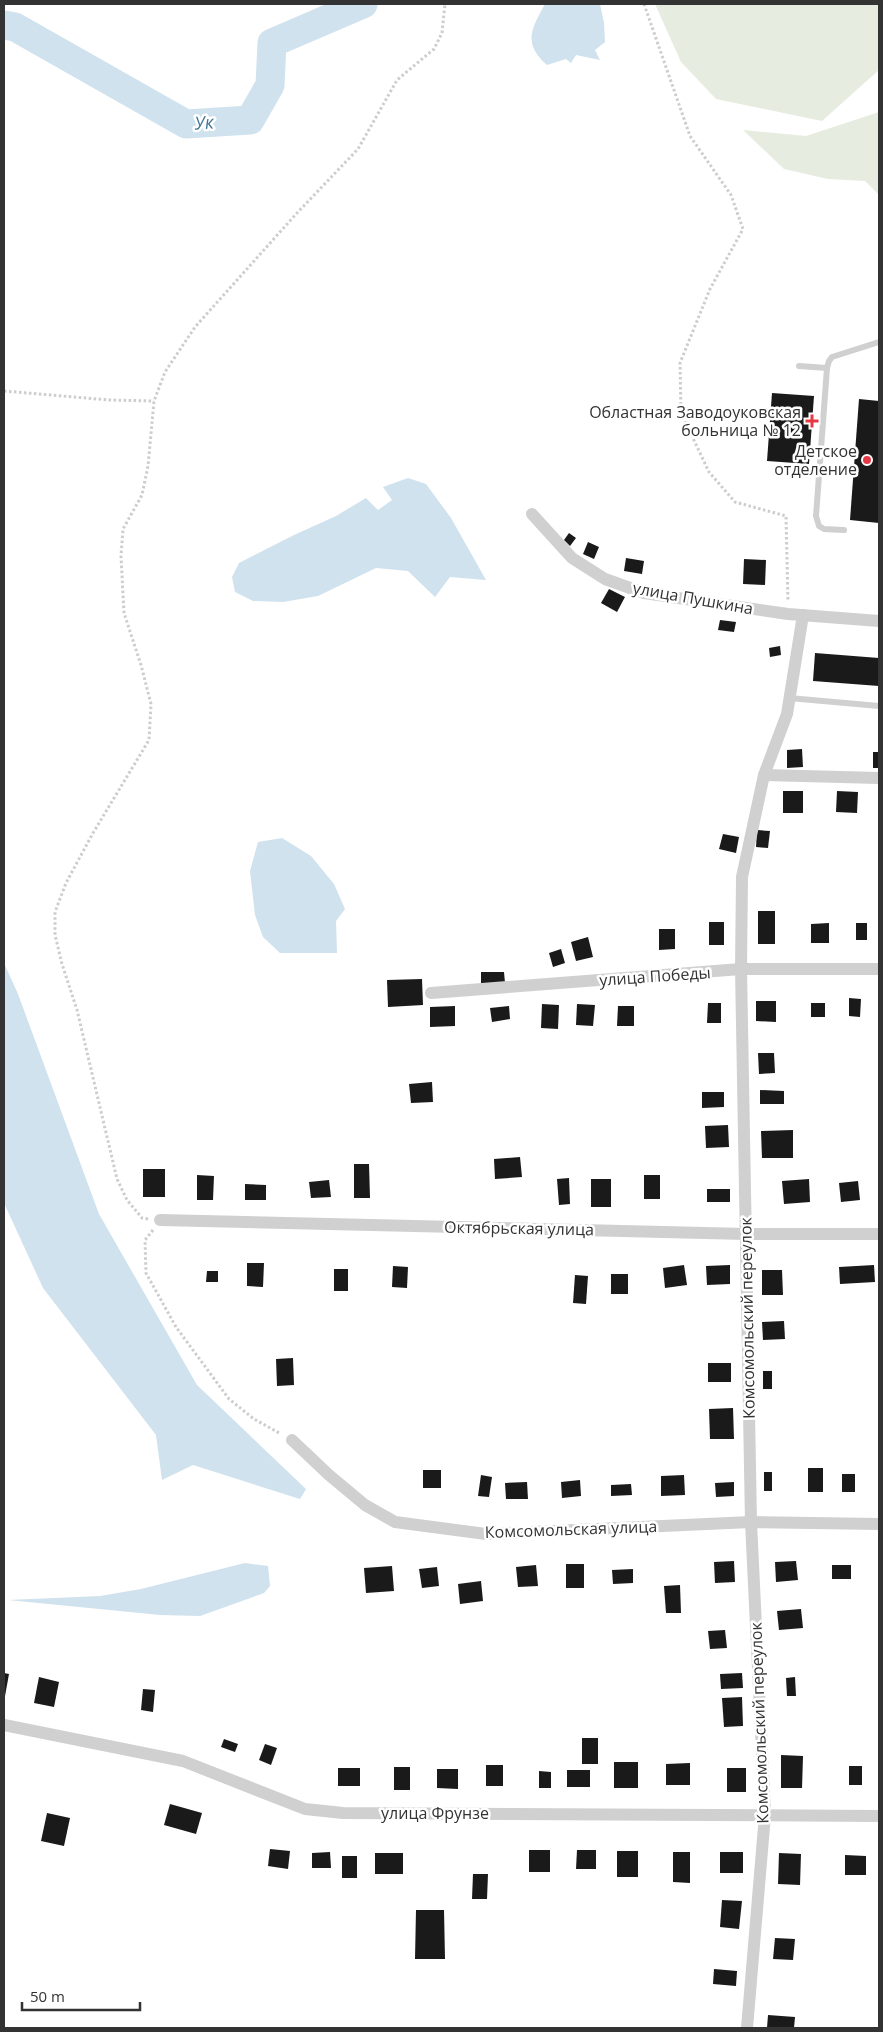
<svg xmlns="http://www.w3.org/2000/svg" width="883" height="2032" font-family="'Open Sans',sans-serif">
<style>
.green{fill:#e6ecdf}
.water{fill:#cfe2ee}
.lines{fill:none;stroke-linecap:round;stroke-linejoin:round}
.river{stroke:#cfe2ee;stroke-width:29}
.building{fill:#1a1a1a}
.path{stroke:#cdcdcd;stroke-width:3;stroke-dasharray:2.5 2.5;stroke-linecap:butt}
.lane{stroke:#d0d0d0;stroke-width:6}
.street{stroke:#d0d0d0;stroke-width:12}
.poi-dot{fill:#e63946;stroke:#fff;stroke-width:2}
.labels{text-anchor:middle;stroke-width:5;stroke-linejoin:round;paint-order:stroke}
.poi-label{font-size:16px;fill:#333;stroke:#fff;text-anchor:end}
.street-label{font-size:16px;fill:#333;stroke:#fff}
.water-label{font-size:18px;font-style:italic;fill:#3f7597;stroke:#fff}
</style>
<rect width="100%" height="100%" fill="#fff"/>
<g class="green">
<polygon points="655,4 879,4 879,70 822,121 716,99 681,62"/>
<polygon points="879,112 879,195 865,181 828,179 784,169 743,130 806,136"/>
</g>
<g class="water">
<path d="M545,4H600L604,23L605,42L595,50L600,60L576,55L571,63L566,59L547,65C522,43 532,28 545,4Z"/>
<polygon points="408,478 426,484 451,518 486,580 450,577 435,597 408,571 376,568 318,596 283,602 253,601 235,592 232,577 239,563 294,535 336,516 366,498 378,510 392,500 383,487"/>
<polygon points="282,838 311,856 334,884 345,909 336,921 337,953 280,953 263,937 255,915 250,871 258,842"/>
<polygon points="4,963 18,994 99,1214 197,1385 306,1489 300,1499 193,1465 162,1480 156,1435 43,1288 4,1203"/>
<polygon points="245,1563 268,1566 270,1586 264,1593 200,1616 160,1615 8,1600 100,1596 141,1589"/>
</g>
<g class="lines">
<polyline class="river" points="4,25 15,27 186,124 250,120 270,85 272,43 363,4"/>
</g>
<g class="building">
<polygon points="772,393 814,396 809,464 767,461"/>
<polygon points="859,399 879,401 879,523 850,520"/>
<polygon points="569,533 576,538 570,546 564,540"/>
<polygon points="588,542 599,547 594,559 583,554"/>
<polygon points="626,558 644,561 642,574 624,571"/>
<polygon points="744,559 766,560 765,585 743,584"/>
<polygon points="609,589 625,597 617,612 601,603"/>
<polygon points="720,620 736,622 734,632 718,630"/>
<polygon points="780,646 781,655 770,657 769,648"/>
<polygon points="815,653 879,658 879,686 813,681"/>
<polygon points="802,749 803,767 787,768 787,750"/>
<rect x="873" y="752" width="6" height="16"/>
<rect x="783" y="791" width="20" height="22"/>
<polygon points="837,791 858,792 857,813 836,812"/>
<polygon points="757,830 770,831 768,848 756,847"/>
<polygon points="723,834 739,837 736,853 719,849"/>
<rect x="758" y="911" width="17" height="33"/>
<rect x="709" y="922" width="15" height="23"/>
<polygon points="829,923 829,943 811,943 811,924"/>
<rect x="856" y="923" width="11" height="17"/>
<polygon points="659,929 675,929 675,949 659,950"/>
<polygon points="588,937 593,957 576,961 571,942"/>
<polygon points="561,949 565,963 553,967 549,953"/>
<polygon points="481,972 504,972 505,983 481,983"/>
<polygon points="422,979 423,1005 388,1007 387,980"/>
<polygon points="849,998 861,999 860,1017 849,1016"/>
<polygon points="756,1001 776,1001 776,1022 756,1021"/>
<polygon points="708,1003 721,1003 721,1023 707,1023"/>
<rect x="811" y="1003" width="14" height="14"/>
<polygon points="542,1004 559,1005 558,1029 541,1028"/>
<polygon points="577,1004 595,1005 593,1026 576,1025"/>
<polygon points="455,1006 455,1026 430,1027 430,1007"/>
<polygon points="509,1006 510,1019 492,1022 490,1008"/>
<polygon points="618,1006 634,1006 634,1026 617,1026"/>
<polygon points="758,1053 774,1053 775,1073 759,1074"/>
<polygon points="432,1082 433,1102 411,1103 409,1084"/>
<polygon points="760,1090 784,1091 784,1104 760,1104"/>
<polygon points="702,1092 724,1092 724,1107 702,1108"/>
<polygon points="728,1125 729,1147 706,1148 705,1126"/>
<polygon points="793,1130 793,1158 762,1158 761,1131"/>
<polygon points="520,1157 522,1177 495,1179 494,1159"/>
<polygon points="354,1164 369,1164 370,1198 354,1198"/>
<rect x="143" y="1169" width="22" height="28"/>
<polygon points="197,1175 214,1176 213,1200 197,1200"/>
<rect x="644" y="1175" width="16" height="24"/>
<polygon points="569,1178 570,1204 559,1205 557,1179"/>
<rect x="591" y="1179" width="20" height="28"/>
<polygon points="809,1179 810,1202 784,1204 782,1181"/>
<polygon points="329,1180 331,1197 311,1198 309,1182"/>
<polygon points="858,1181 860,1200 841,1202 839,1183"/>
<polygon points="245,1184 266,1185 266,1200 245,1200"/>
<rect x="707" y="1189" width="23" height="13"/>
<polygon points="247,1263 264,1263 263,1287 247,1286"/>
<polygon points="684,1265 687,1285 665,1288 663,1268"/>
<polygon points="730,1265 730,1284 707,1285 706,1266"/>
<polygon points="874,1265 875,1282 840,1284 839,1267"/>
<polygon points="393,1266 408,1267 407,1288 392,1287"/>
<rect x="334" y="1269" width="14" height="22"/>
<polygon points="762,1270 782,1270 783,1295 762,1295"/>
<polygon points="207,1271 218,1271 218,1282 206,1282"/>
<rect x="611" y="1274" width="17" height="20"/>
<polygon points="575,1275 588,1276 586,1304 573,1303"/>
<polygon points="784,1321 785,1339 763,1340 762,1322"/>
<polygon points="293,1358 294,1385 277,1386 276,1359"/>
<rect x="708" y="1363" width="23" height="19"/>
<rect x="763" y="1371" width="9" height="18"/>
<polygon points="733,1408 734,1439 710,1439 709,1409"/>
<rect x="808" y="1468" width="15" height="24"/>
<rect x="423" y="1470" width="18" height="18"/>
<rect x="764" y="1472" width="8" height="19"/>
<rect x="842" y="1474" width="13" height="18"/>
<polygon points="481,1475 492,1477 489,1497 478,1496"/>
<polygon points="684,1475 685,1495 661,1496 661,1476"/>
<polygon points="580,1480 581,1496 562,1498 561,1482"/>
<polygon points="527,1482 528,1499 506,1499 505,1483"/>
<polygon points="734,1482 734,1496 716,1497 715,1483"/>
<polygon points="631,1484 632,1495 611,1496 611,1485"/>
<polygon points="734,1561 735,1582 715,1583 714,1562"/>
<polygon points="796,1561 798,1580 776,1582 775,1562"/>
<rect x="566" y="1564" width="18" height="24"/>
<polygon points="536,1565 538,1586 518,1587 516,1567"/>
<rect x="832" y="1565" width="19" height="14"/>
<polygon points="392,1566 394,1591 366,1593 364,1568"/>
<polygon points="437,1567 439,1586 422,1588 419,1569"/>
<polygon points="633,1569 633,1583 613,1584 612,1570"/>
<polygon points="481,1581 483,1601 460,1604 458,1584"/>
<polygon points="680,1585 681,1613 666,1613 664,1586"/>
<polygon points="801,1609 803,1628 779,1630 777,1611"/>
<polygon points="725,1630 727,1648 710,1649 708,1631"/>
<polygon points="4,1673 9,1674 5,1696 4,1696"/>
<polygon points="742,1673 743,1688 721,1689 720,1674"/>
<polygon points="39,1677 59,1682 54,1707 34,1703"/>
<polygon points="795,1677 796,1696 787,1696 786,1678"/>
<polygon points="143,1689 155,1690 153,1712 141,1710"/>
<polygon points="742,1697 743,1726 724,1727 722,1698"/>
<rect x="582" y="1738" width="16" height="26"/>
<polygon points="224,1739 238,1744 235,1752 221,1747"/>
<polygon points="265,1744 277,1748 271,1765 259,1760"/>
<polygon points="781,1755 803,1756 802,1788 781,1788"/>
<rect x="614" y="1762" width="24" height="26"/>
<polygon points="690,1763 690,1785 666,1785 666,1764"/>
<rect x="486" y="1765" width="17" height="21"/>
<rect x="849" y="1766" width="13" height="19"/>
<rect x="394" y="1767" width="16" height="23"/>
<rect x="338" y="1768" width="22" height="18"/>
<rect x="727" y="1768" width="19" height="24"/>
<polygon points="437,1769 458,1769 458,1789 437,1788"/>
<rect x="567" y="1770" width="23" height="17"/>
<polygon points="539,1771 551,1772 551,1788 539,1788"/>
<polygon points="170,1804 202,1813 196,1834 164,1825"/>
<polygon points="47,1813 70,1818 64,1846 41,1841"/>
<polygon points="270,1849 290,1851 288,1869 268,1866"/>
<rect x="529" y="1850" width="21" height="22"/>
<polygon points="577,1850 596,1850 596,1869 576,1869"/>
<rect x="617" y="1851" width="21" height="26"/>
<polygon points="330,1852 331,1868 312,1868 312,1853"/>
<polygon points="673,1852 690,1852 690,1883 673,1882"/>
<rect x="720" y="1852" width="23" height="21"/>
<rect x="375" y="1853" width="28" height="21"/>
<polygon points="779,1853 801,1854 800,1885 778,1884"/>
<polygon points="845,1855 866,1856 866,1875 845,1875"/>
<rect x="342" y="1856" width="15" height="22"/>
<polygon points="473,1874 488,1874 487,1899 472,1899"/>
<polygon points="722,1900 742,1901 739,1929 720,1927"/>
<polygon points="416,1910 444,1910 445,1959 415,1959"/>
<polygon points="775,1938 795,1939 793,1960 773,1959"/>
<polygon points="714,1969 737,1971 736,1986 713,1984"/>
<polygon points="768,2015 795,2017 794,2028 767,2028"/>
</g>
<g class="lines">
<g class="path">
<polyline points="644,4 690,136 731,195 743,229 710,289 680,363 681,413 709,472 735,502 786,516 788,602"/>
<polyline points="4,391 109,400 154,401"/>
<polyline points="148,1219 142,1218 127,1200 117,1179 77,1010 62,964 55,935 55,912 66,883 93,833 149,740 151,704 141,665 124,613 121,556 123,529 142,495 148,466 154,401 165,372 195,327 297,213 358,149 397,80 434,49 442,33 445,4"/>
<polyline points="153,1230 145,1240 146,1273 176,1327 229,1399 254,1419 281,1434"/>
</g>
<g class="lane">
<polyline points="799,366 827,368"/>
<polyline points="844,530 824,529 819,526 816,516 827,368 829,361 832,357 879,342"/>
<polyline points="789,698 879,706"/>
</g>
<g class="street">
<polyline points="532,514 572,558 605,579 644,593 788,614 879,621"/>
<polyline points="764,775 879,778"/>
<polyline points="431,993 741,969 879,969"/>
<polyline points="160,1220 746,1234 879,1234"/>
<polyline points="292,1440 329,1475 365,1505 395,1522 486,1534 751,1522 879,1524"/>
<polyline points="4,1725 183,1761 305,1809 343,1813 879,1816"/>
<polyline points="747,2028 765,1815 751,1522 741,969 742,877 764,775 787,714 803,615"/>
</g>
</g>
<g class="poi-dot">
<path d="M809.5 413.5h5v5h5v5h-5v5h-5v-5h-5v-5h5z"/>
<circle cx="867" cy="460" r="5"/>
</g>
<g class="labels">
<g class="poi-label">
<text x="801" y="418">Областная Заводоуковская<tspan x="801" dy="18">больница № 12</tspan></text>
<text x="857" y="457">Детское<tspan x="857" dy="18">отделение</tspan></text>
</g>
<g class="street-label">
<text transform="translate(693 598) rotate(10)" y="6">улица Пушкина</text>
<text transform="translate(655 976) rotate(-4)" y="6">улица Победы</text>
<text transform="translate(519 1228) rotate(1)" y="6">Октябрьская улица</text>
<text transform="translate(747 1318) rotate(-91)" y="6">Комсомольский переулок</text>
<text transform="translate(571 1529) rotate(-2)" y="6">Комсомольская улица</text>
<text transform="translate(759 1723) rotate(-92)" y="6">Комсомольский переулок</text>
<text x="435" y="1819">улица Фрунзе</text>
</g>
<g class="water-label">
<text transform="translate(204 123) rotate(-4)" y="6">Ук</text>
</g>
</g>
<rect width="883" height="2032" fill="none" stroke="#333333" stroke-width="10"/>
<path d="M22 2002v8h118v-8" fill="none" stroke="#333333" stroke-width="2.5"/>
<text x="30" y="2002" font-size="15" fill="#333333" stroke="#ffffff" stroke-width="4" paint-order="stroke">50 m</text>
</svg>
